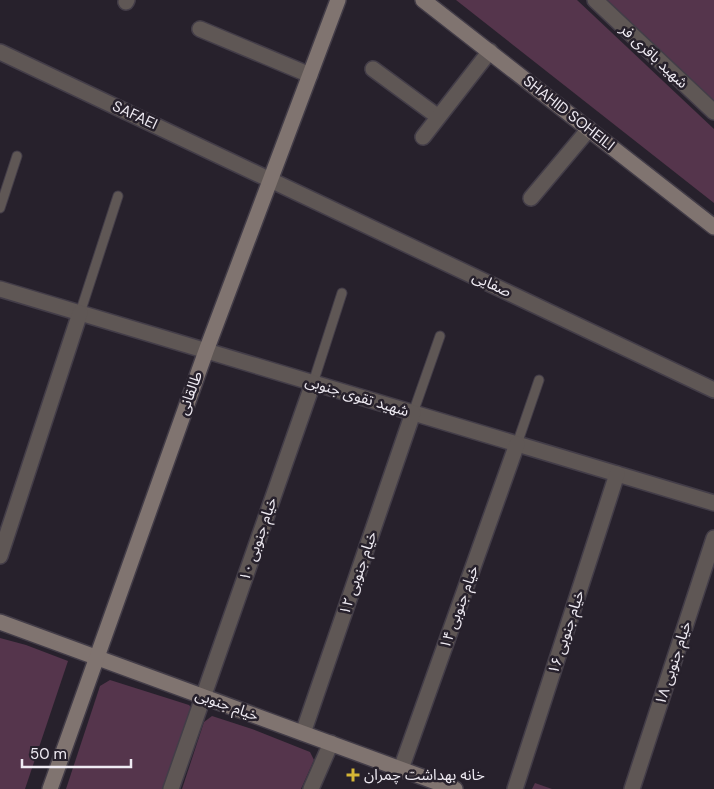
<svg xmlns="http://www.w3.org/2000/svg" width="714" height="789" font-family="'DM Sans','Noto Sans Arabic',sans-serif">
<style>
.building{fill:#55354c}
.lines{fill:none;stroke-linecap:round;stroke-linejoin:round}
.lane-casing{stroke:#433d48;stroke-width:11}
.street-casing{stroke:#433d48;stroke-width:18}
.secondary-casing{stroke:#433d48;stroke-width:18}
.lane{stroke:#5f5755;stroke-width:9}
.street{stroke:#5f5755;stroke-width:15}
.secondary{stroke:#807470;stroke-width:15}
.poi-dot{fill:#d5b535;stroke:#27212c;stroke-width:2}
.labels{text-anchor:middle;stroke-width:5;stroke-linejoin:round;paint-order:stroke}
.street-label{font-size:15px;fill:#efebf3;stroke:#27212c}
.poi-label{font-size:15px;fill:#efebf3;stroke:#27212c;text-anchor:start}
</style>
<rect width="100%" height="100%" fill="#27212c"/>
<g class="building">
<polygon points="456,0 577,0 714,129 714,203"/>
<polygon points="606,0 714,0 714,103"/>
<polygon points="0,638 26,645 68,661 25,789 0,789"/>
<polygon points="110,680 189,705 193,710 166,789 66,789 100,686"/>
<polygon points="212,716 252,729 310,752 314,760 301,789 182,789 204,722"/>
<polygon points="535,783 552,789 532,789"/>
</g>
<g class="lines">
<defs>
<g id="lane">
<polyline points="0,208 17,156"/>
<polyline points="80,313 118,196"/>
<polyline points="313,383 342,293"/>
<polyline points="413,413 440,336"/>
<polyline points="517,444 539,380"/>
</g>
<g id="street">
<polyline points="595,0 714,112"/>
<polyline points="126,2 127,0"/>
<polyline points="200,29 310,75"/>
<polyline points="0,52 714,390"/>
<polyline points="373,69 437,116"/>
<polyline points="423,137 490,51"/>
<polyline points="531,198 589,129"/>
<polyline points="0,289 714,503"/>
<polyline points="0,556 80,313"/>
<polyline points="303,733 413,413"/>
<polyline points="401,769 517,444"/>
<polyline points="171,789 313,383"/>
<polyline points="311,789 331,743"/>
<polyline points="515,789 617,474"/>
<polyline points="632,789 714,538"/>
</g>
<g id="secondary">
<polyline points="423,0 714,227"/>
<polyline points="0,622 455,789"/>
<polyline points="50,789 206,351 338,0"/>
</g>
</defs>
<use href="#lane" class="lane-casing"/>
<use href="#street" class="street-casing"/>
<use href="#secondary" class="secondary-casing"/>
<use href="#lane" class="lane"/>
<use href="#street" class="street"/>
<use href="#secondary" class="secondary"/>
</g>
<path class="poi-dot" d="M350.5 767.5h5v5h5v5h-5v5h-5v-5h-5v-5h5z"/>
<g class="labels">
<g class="street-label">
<text transform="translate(654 56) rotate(43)" y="5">شهید باقری فر</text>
<text transform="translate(569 113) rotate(38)" y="5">SHAHID SOHEILI</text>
<text transform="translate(135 115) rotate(25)" y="5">SAFAEI</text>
<text transform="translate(492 284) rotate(25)" y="5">صفایی</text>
<text transform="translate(190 393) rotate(-70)" y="5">طالقانی</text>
<text transform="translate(357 396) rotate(17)" y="5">شهید تقوی جنوبی</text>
<text transform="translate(258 539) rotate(-71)" y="5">خیام جنوبی ۱۰</text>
<text transform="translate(358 573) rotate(-71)" y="5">خیام جنوبی ۱۲</text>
<text transform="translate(459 607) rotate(-70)" y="5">خیام جنوبی ۱۴</text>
<text transform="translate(566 632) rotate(-72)" y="5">خیام جنوبی ۱۶</text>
<text transform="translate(673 663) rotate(-72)" y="5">خیام جنوبی ۱۸</text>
<text transform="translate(227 705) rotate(20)" y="5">خیام جنوبی</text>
</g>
<g class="poi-label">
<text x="364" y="780">خانه بهداشت چمران</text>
</g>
</g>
<path d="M22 759v8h109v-8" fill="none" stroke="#efebf3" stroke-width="2.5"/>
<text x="30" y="759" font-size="15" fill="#efebf3" stroke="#27212c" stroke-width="4" paint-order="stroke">50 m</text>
</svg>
